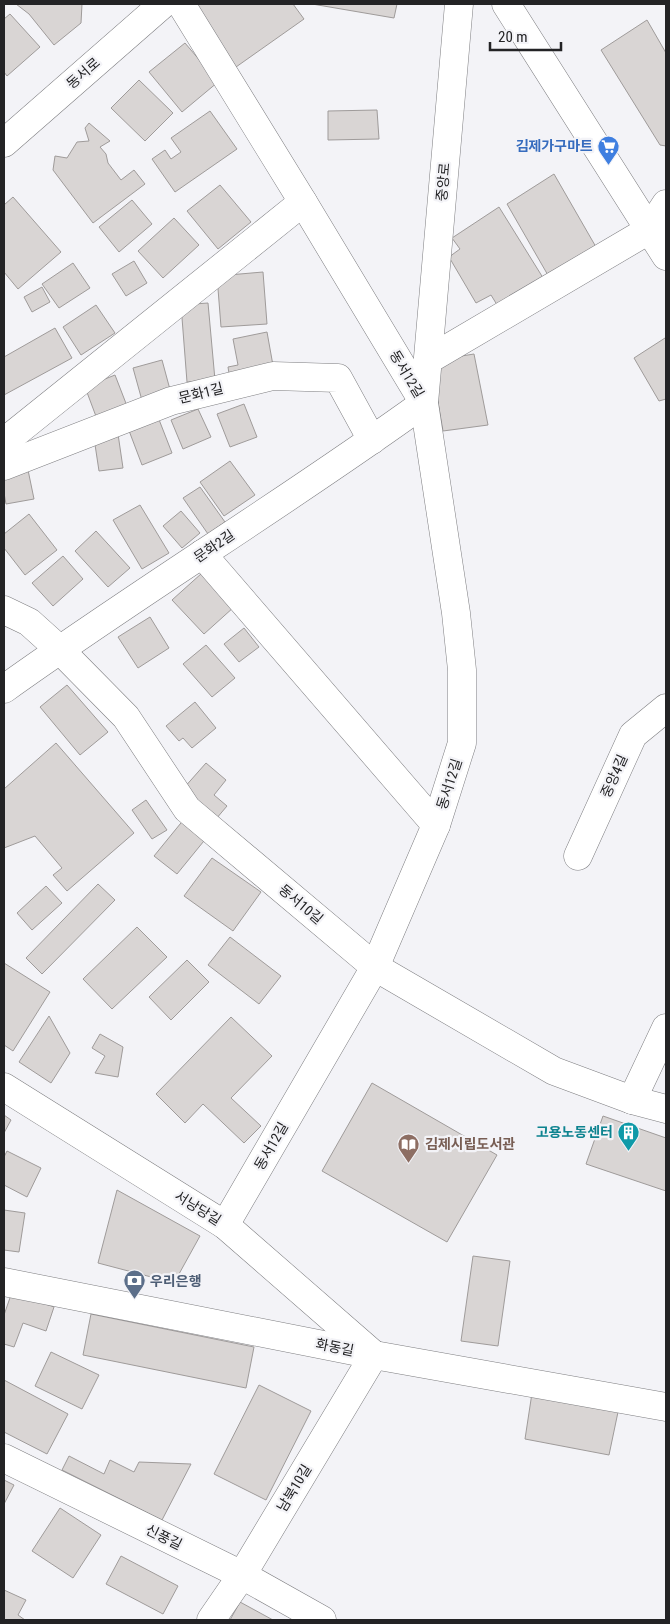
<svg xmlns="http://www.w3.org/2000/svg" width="670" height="1624" font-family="'Roboto Condensed','Noto Sans KR',sans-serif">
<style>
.building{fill:#d9d5d4;stroke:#9f9b9a}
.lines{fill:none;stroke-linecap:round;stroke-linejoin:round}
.street-casing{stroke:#7e7e81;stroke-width:29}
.secondary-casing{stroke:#7e7e81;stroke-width:29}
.street{stroke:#fff;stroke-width:28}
.secondary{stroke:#fff;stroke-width:28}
.labels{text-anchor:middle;stroke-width:4.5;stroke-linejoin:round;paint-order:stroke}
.street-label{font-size:14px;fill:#232325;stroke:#f3f3f7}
.shop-label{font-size:14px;font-weight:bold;fill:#366cbe;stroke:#f3f3f7;text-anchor:end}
.culture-label{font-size:14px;font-weight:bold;fill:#0d838f;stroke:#f3f3f7;text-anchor:end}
.education-label{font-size:14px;font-weight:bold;fill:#785e54;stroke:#f3f3f7;text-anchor:start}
.service-label{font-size:14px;font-weight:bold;fill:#4e5e75;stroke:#f3f3f7;text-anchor:start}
</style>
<rect width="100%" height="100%" fill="#f3f3f7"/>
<g class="building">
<polygon points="16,4 82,4 81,23 54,45 29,14"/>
<polygon points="200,4 293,4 304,19 236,67 194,8"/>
<polygon points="312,4 397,4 394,18"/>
<polygon points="10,14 40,47 7,76 4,72 4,19"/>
<polygon points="647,20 666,53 666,146 660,145 601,50"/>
<polygon points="185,43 218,82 182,112 149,72"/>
<polygon points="139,80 173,113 145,141 111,108"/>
<polygon points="377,110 379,139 328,140 328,111"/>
<polygon points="210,111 237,149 175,192 152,159 165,150 171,159 181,152 171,138"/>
<polygon points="89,123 110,141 100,147 106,154 108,163 121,180 134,170 145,184 93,223 53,170 55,156 67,158 77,142 89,141 85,128"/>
<polygon points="554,174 596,247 549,277 507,204"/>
<polygon points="220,185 251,222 218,249 187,211"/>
<polygon points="13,197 61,252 18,289 4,272 4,205"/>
<polygon points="132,200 152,224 119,252 99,227"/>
<polygon points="499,207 545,281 499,308 491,295 476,303 449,257 460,249 452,238"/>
<polygon points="174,218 199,245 163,278 138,251"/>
<polygon points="134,261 147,283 126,296 112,274"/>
<polygon points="73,263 90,288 59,308 42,284"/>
<polygon points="263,272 267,324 221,327 217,276"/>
<polygon points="42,287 50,302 32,312 24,297"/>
<polygon points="208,303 215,380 187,382 181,305"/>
<polygon points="96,305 115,333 81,355 63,327"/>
<polygon points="55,328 72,358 4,395 4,357"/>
<polygon points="267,332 274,371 230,380 228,367 238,365 233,339"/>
<polygon points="665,338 666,340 666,399 659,401 634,358"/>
<polygon points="474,354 488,425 443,431 431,361"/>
<polygon points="162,360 172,397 143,404 133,368"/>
<polygon points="115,375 127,406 97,419 85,387"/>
<polygon points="244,404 257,437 230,447 217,414"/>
<polygon points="198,409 211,437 183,449 171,420"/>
<polygon points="158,417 172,453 142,465 128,428"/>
<polygon points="118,434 123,468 99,471 94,438"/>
<polygon points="230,461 255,495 224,516 200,482"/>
<polygon points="28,470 34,499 6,504 4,493 4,475"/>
<polygon points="200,487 225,522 208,534 183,498"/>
<polygon points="140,505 169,553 142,569 113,520"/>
<polygon points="181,511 200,533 182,548 163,526"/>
<polygon points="29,514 57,550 25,575 4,548 4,534"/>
<polygon points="96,531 130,568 108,587 75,551"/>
<polygon points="63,556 83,579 53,606 32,583"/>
<polygon points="202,573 234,607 204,634 172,600"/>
<polygon points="150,617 169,648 138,668 118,637"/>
<polygon points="244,628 259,647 239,662 224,644"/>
<polygon points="206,645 235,678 212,697 183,664"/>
<polygon points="67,685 108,732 80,755 40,707"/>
<polygon points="195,702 216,728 192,748 183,738 179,741 166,726"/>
<polygon points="56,743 134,833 67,891 53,875 62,868 35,836 4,848 4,789"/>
<polygon points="206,763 226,780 214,795 227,806 216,819 183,789"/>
<polygon points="146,800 167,830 152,839 132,810"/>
<polygon points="185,818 208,836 177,874 154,856"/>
<polygon points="212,858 261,892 233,931 184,896"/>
<polygon points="98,884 115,900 42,974 26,958"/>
<polygon points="46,886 62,903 32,930 17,913"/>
<polygon points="137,927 167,957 112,1009 83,979"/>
<polygon points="230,937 281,976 259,1004 208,965"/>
<polygon points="187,960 209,982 171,1020 149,997"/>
<polygon points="4,963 50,992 13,1051 4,1045"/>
<polygon points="49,1016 70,1053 51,1083 19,1062"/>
<polygon points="231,1017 272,1056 231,1098 261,1126 244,1143 203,1104 185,1123 156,1094"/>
<polygon points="100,1034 123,1047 118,1077 95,1073 105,1056 92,1048"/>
<polygon points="372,1083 497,1155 447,1242 322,1171"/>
<polygon points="4,1115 11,1120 4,1133"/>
<polygon points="603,1116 666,1138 666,1191 586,1164"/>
<polygon points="7,1151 41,1168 27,1197 4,1185 4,1157"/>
<polygon points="117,1190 200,1236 174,1283 98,1263"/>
<polygon points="4,1210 25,1213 19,1252 4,1250"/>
<polygon points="473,1256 510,1261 498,1346 461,1341"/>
<polygon points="12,1292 54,1307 46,1331 23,1323 14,1347 4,1344 4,1315"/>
<polygon points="91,1314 254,1347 246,1388 83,1355"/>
<polygon points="51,1352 99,1375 82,1409 35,1386"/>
<polygon points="4,1380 68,1414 47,1454 4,1432"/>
<polygon points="259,1385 311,1411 266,1500 214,1474"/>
<polygon points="532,1393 618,1412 609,1455 525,1439"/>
<polygon points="69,1456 104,1474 110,1460 134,1472 139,1462 191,1464 162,1520 62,1470"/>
<polygon points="4,1480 14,1485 4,1504"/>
<polygon points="60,1508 101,1535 73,1578 32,1551"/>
<polygon points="121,1556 178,1586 163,1614 106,1584"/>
<polygon points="4,1590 26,1600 18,1615 25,1620 4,1620"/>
<polygon points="240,1602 273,1620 230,1620"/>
</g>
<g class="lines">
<defs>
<g id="street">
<polyline points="181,4 303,202 424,403 456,613 462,670 462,743 436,825 375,967 225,1225"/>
<polyline points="428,360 649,230 666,204"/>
<polyline points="424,403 459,4"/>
<polyline points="4,442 303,202"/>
<polyline points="4,466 171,401 273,376 338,378 372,440"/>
<polyline points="202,554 436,825"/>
<polyline points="4,610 29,622 59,649 126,717 187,809 375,967 554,1071 632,1100 666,1109"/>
<path d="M4,689C142,590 287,502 424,403"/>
<polyline points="578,856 633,735 666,708"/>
<polyline points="4,1087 225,1225 373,1354"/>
<polyline points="632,1100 666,1028"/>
<polyline points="4,1282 374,1355 666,1407"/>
<polyline points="4,1458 242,1575 322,1620"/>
<polyline points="211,1620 242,1575 374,1355"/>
</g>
<g id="secondary">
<polyline points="506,4 666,256"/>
<polyline points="4,143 163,4"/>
</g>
</defs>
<use href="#street" class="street-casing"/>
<use href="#secondary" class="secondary-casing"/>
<use href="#street" class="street"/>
<use href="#secondary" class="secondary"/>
</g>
<defs>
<symbol id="supermarket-pin" viewBox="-11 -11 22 30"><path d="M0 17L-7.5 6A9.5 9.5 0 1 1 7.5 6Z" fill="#3f7fe0" stroke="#f3f3f7"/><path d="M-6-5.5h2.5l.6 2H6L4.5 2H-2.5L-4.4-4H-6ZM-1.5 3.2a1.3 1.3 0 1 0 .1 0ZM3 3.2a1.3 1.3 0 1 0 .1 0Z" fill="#fff"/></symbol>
<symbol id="building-pin" viewBox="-11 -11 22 30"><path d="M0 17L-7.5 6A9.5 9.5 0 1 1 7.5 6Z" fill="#0f9aa8" stroke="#f3f3f7"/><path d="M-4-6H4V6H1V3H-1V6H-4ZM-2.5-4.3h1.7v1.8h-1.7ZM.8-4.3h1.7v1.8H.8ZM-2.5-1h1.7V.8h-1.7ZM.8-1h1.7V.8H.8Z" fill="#fff"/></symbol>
<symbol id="library-pin" viewBox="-11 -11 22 30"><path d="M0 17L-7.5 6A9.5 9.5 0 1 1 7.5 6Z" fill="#8d6e63" stroke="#f3f3f7"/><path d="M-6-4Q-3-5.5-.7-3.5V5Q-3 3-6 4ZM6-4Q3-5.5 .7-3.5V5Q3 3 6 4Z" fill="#fff"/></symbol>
<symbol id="bank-pin" viewBox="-11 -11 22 30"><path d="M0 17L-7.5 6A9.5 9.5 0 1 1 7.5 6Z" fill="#5c6f8a" stroke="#f3f3f7"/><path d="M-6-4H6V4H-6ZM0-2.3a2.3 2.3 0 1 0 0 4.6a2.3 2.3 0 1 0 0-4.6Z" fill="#fff"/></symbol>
</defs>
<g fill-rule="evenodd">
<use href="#supermarket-pin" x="596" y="134" width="25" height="34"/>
<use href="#building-pin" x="616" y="1120" width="25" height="34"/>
<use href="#library-pin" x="396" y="1132" width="25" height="34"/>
<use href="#bank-pin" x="122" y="1268" width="25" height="34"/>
</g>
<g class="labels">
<g class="street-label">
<text transform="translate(83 73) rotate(-41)" y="5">동서로</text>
<text transform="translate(443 182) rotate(-85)" y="5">중앙로</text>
<text transform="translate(407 374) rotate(59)" y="5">동서12길</text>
<text transform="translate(201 393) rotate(-14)" y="5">문화1길</text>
<text transform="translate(214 546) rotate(-34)" y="5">문화2길</text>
<text transform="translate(614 776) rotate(-66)" y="5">중앙4길</text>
<text transform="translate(449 784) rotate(-72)" y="5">동서12길</text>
<text transform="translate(301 904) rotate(40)" y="5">동서10길</text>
<text transform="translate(271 1146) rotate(-60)" y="5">동서12길</text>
<text transform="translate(198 1208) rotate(32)" y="5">서낭당길</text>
<text transform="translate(335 1347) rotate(11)" y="5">화동길</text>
<text transform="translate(294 1488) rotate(-59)" y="5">남북10길</text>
<text transform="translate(164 1537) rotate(26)" y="5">신풍길</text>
</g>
<g class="shop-label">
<text x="593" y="151">김제가구마트</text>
</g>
<g class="culture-label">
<text x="613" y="1137">고용노동센터</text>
</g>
<g class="education-label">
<text x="425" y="1149">김제시립도서관</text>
</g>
<g class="service-label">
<text x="150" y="1286">우리은행</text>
</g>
</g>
<rect width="670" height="1624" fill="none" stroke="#232325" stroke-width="10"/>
<path d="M490 42v8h71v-8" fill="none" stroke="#232325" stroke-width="2.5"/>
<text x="498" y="42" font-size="15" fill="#232325" stroke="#f3f3f7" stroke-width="4" paint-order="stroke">20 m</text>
</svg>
